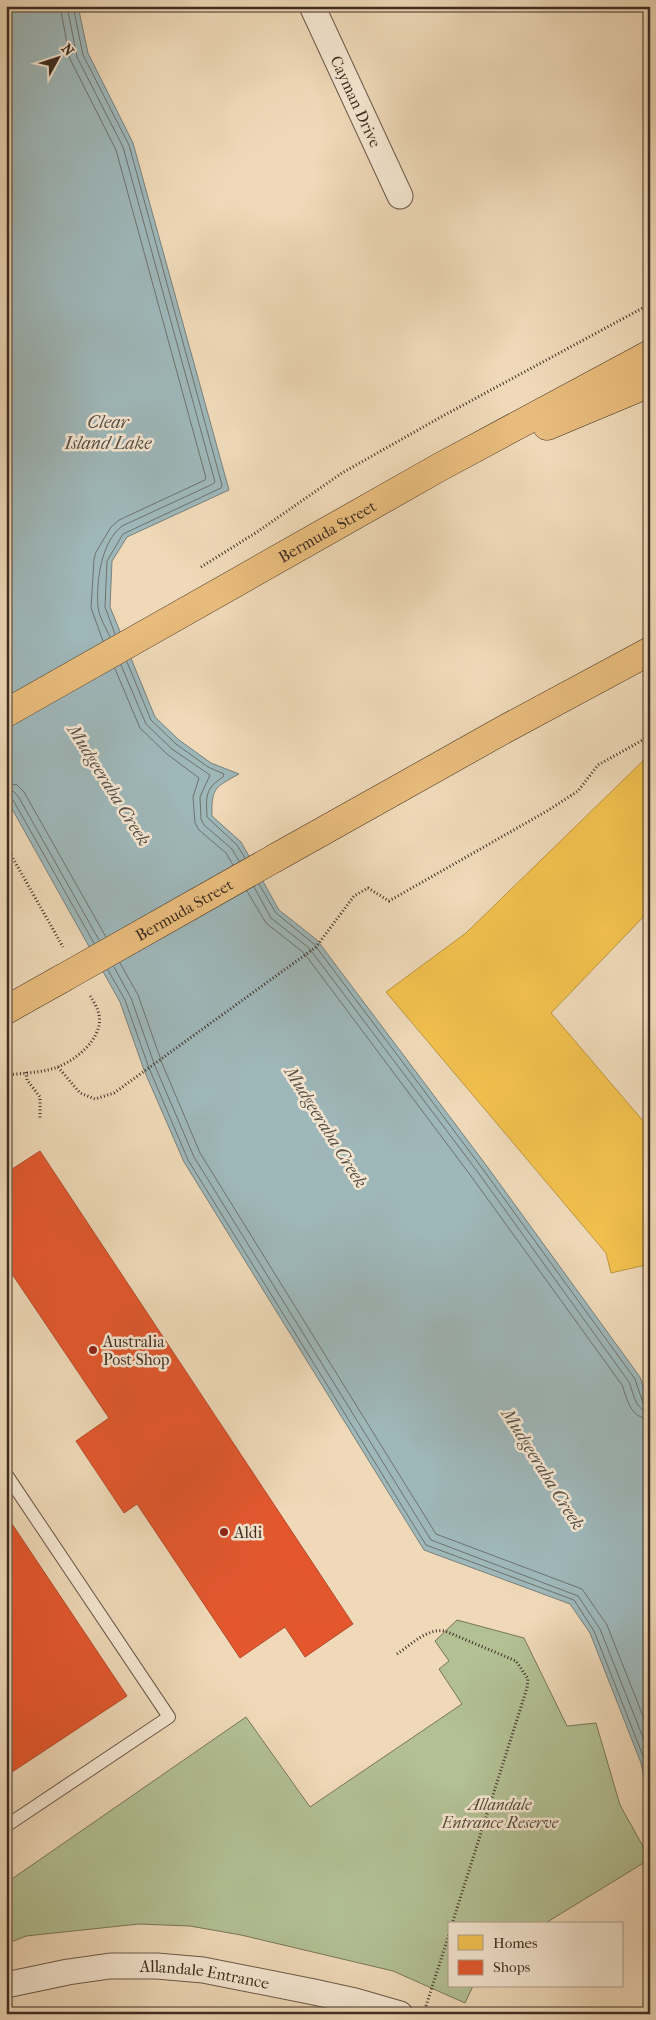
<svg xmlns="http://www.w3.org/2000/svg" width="656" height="2020" font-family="'IM FELL French Canon',serif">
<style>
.green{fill:#b2c094;stroke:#78765a}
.water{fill:#9eb7b9;stroke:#78807c}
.homes{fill:#f2c14e;stroke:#bc9540}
.shops{fill:#e4572e;stroke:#b24a2a}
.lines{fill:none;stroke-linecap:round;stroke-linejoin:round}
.shore{stroke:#6e726d;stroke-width:1}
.lane-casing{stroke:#6a5847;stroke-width:14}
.street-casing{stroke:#6a5847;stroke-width:27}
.primary-casing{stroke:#3e2d21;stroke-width:29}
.path{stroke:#3e2d21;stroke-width:3;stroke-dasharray:1 2.5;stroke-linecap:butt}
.lane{stroke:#f5e6d1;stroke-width:12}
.street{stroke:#f5e6d1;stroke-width:25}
.primary{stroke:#e8bc7c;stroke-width:28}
.primary-bridge-casing{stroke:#3e2d21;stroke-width:29;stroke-linecap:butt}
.primary-bridge{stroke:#e8bc7c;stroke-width:28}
.poi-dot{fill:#8f2418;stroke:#f5e6d1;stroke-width:2}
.labels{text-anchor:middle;stroke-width:5;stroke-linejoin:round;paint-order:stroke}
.street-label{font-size:16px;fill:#3e2d21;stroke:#f5e6d1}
.poi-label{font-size:16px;fill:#3e2d21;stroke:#f5e6d1;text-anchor:start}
.park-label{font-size:16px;font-style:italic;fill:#554a38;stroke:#f5e6d1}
.water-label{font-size:18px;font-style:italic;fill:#565047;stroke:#f5e6d1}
</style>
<rect width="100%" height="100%" fill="#efd9b8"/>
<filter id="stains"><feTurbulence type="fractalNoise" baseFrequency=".004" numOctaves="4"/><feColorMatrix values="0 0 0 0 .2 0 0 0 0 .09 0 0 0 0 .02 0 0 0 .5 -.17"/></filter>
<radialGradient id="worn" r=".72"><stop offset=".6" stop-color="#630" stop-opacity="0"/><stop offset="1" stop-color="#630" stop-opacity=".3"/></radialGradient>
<polygon class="green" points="457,1620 524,1638 567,1726 596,1723 620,1805 650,1859 544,1924 450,1924 450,1986 473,1986 465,2003 393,1971 241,1935 190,1926 139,1924 26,1936 6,1944 6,1883 246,1717 310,1807 462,1704 439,1669 449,1661 435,1641"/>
<path class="water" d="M6,6H78L88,53L133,143L229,490L127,537L112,561L110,607L155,717L179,740L211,763L239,774C216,787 211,787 212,816L241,842L279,910L317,940L486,1165L640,1377L650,1407V1803L641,1763L590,1633L570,1604L424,1550L184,1162L144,1070L120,1002L6,798Z"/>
<polygon class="homes" points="650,754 650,910 551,1013 650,1129 650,1264 611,1273 606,1253 386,992 466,933"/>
<g class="shops">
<polygon points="40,1151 353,1624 305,1657 285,1627 240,1658 137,1504 124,1513 76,1441 109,1418 6,1265 6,1173"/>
<polygon points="6,1515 127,1696 6,1776"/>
</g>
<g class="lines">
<g class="shore">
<polyline points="60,6 70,59 116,150 206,478 205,480 119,520 111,527 96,552 94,559 91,608 103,641"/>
<path d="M67,6L77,57L123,147L215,482L213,484L122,526C101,542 96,582 98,607C99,617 106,628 110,637"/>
<polyline points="73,6 83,55 129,145 222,485 221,488 123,534 107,561 105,607 115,634"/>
<path d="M127,662L151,720L176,744L208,767L224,774L223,777C205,788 206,797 207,817L237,845L245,858"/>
<polyline points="121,665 146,724 172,749 210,775 200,797 201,819 204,825 232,849 239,861"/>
<polyline points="115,669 140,728 167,754 199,778 193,797 195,823 199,830 226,853 233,865"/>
<polyline points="6,783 17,785 24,792 106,937"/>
<polyline points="6,790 13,791 18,796 99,940"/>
<polyline points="6,796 13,800 94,943"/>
<polyline points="259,884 276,913 314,944 482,1168 635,1379 643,1403 650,1405"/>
<path d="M254,887L271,918L309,948L477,1171L629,1382C634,1394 635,1411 650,1412"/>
<path d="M247,891L266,923L304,953L471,1176L622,1385C628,1401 630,1418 650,1419"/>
<polyline points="120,963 138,995 162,1063 200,1153 436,1534 582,1589 607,1625 650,1734"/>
<polyline points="114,967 131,998 155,1066 194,1157 431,1540 578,1596 600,1629 650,1755"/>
<polyline points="108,970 125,1000 149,1068 188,1160 426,1545 574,1600 594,1631 645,1761 650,1780"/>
</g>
<defs>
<polyline id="lane" points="6,1474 169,1717 6,1826"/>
<g id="street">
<path id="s1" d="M312,6L400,196"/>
<path id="s2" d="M6,1985L68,1972L110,1966H157L203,1970L314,1992L355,2001L400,2014"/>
</g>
<g id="primary">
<polyline points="547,426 650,383"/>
<path id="s3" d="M6,713L440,467L650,354"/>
<polyline points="275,858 505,729 650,651"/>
<polyline points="6,1010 63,978"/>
</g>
</defs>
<use href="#lane" class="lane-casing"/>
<use href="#street" class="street-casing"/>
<use href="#primary" class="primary-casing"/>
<g class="path">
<polyline points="201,567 257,532 342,473 441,417 650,304"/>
<polyline points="6,846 63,947"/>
<polyline points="58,1067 80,1093 95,1099 114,1093 316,947 354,896 368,888 389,901 547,811 578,791 598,765 650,736"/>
<polyline points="26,1072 27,1080 40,1097 40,1118"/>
<path d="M6,1075C23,1073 44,1073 60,1066C79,1058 106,1035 98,1011C96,1005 92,999 89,994"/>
<path d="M397,1654C412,1644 427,1628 445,1631L516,1661L528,1679L527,1688L452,1924"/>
<polyline points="426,2006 450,1931"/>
</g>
<use href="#lane" class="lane"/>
<use href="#street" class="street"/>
<use href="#primary" class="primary"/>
<defs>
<g id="primary-bridge">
<path id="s4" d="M63,978L275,858"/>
</g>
</defs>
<use href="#primary-bridge" class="primary-bridge-casing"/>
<use href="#primary-bridge" class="primary-bridge"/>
</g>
<g class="poi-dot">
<circle cx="93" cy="1350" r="5"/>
<circle cx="224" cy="1532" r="5"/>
</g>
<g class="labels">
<g class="street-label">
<text dy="6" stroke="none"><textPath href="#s1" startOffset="105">Cayman Drive</textPath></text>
<text dy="6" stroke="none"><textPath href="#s3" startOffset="369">Bermuda Street</textPath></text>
<text dy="6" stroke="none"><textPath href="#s4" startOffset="139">Bermuda Street</textPath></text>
<text dy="6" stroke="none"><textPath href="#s2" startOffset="201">Allandale Entrance</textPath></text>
</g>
<g class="poi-label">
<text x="103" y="1347">Australia<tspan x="103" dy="18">Post Shop</tspan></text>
<text x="234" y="1538">Aldi</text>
</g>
<g class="park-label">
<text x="500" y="1810">Allandale<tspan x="500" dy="18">Entrance Reserve</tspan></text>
</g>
<g class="water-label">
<text x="108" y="428">Clear<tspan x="108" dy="21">Island Lake</tspan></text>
<text transform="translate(109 785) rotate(58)" y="6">Mudgeeraba Creek</text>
<text transform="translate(326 1127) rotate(58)" y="6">Mudgeeraba Creek</text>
<text transform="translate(543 1469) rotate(58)" y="6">Mudgeeraba Creek</text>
</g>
</g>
<rect width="656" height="2020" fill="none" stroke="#efd9b8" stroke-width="25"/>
<rect x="8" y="8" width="641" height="2005" fill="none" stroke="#3e2d21" stroke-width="2.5"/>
<rect x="12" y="12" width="631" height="1995" fill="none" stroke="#3e2d21"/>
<rect x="448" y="1922" width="175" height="65" fill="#f5e6d1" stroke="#ac9c8b"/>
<rect x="458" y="1935" width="25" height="15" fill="#f2c14e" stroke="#ac9c8b"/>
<text x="493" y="1948" font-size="15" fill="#3e2d21">Homes</text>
<rect x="458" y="1960" width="25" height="15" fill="#e4572e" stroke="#ac9c8b"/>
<text x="493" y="1972" font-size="15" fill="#3e2d21">Shops</text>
<g transform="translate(58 58) rotate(50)" stroke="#f5e6d1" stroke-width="4" paint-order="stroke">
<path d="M0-4L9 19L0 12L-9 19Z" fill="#3e2d21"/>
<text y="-8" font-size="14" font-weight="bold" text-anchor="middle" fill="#3e2d21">N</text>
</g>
<rect width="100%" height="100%" filter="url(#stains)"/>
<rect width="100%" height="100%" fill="url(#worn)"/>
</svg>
